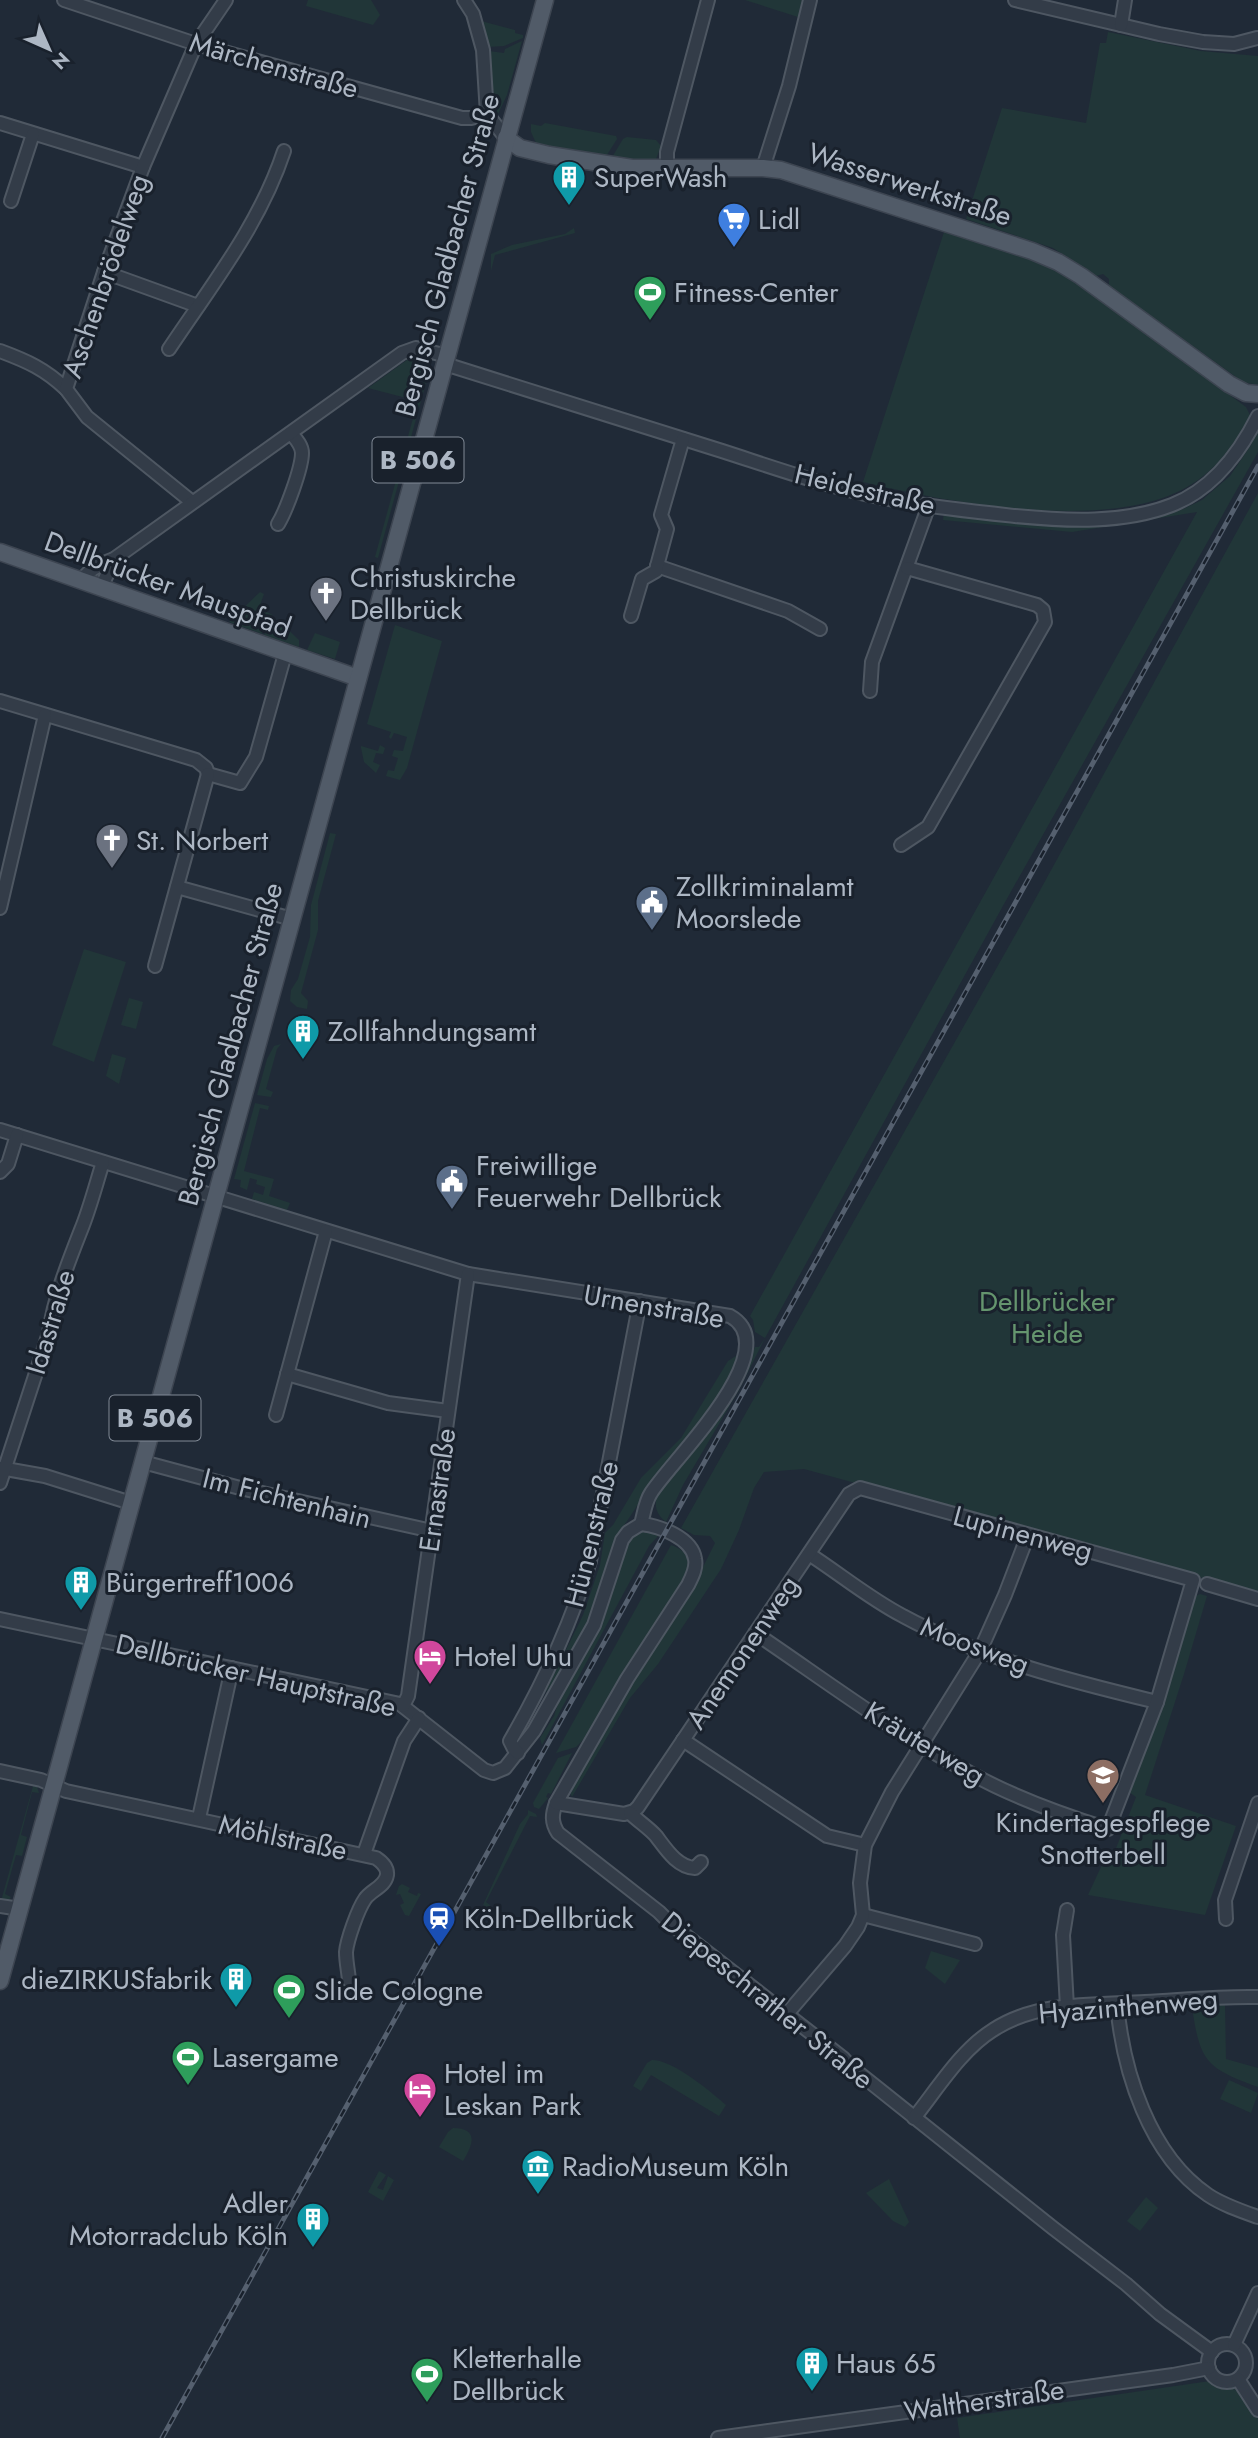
<svg xmlns="http://www.w3.org/2000/svg" width="1258" height="2438" font-family="Jost,sans-serif">
<style>
.green{fill:#213638}
.lines{fill:none;stroke-linecap:round;stroke-linejoin:round}
.minor-casing{stroke:#4e5762;stroke-width:16}
.major-casing{stroke:#3d4551;stroke-width:19}
.minor{stroke:#333c48;stroke-width:12}
.major{stroke:#515b68;stroke-width:16}
.rail-casing{stroke:#55606f;stroke-width:5}
.rail{stroke:#19212c;stroke-width:2.5;stroke-dasharray:8;stroke-linecap:butt}
.labels{text-anchor:middle;stroke-width:6;stroke-linejoin:round;paint-order:stroke}
.shield{fill:#19212c;stroke:#818a96;stroke-width:2}
.shield-label{font-size:26px;font-weight:bold;fill:#adb7c4}
.street-label{font-size:28px;fill:#adb7c4;stroke:#19212c}
.poi-label{font-size:28px;fill:#adb7c4;stroke:#19212c;text-anchor:start}
.park-label{font-size:28px;fill:#65956e;stroke:#19212c}
</style>
<rect width="100%" height="100%" fill="#202a37"/>
<g class="green">
<polygon points="308,0 371,0 380,15 373,25 306,6"/>
<polygon points="745,0 802,0 798,17"/>
<polygon points="481,21 515,30 515,33 523,35 523,38 504,46 488,47"/>
<polygon points="1108,32 1201,51 1258,56 1258,385 1243,382 1109,286 1109,279 1103,274 1096,276 1053,248 966,219 1002,108 1086,123 1100,43 1106,43"/>
<polygon points="522,41 507,95 498,114 495,107 489,51 504,53 505,49"/>
<polygon points="545,123 616,136 617,139 605,158 536,143 531,132 531,124 541,126"/>
<polygon points="627,137 656,140 661,146 656,159 611,159 623,139"/>
<polygon points="574,228 575,233 495,255 491,271 491,254 512,245 565,234"/>
<path d="M945,229L1043,263L1074,281L1246,407L1250,415C1236,442 1218,468 1192,484C1115,534 949,503 863,482Z"/>
<polygon points="417,358 425,360 414,400 368,388 407,360"/>
<polygon points="424,378 427,379 378,558 375,557"/>
<path d="M1258,426V452L1004,904L765,1338L739,1390L683,1485L666,1522C654,1513 654,1503 659,1489L742,1374L755,1347H759L765,1338L755,1332L753,1320L750,1316L1197,512L1072,532L943,520L944,512L1130,519L1181,510L1202,500L1230,476L1251,445Z"/>
<polygon points="1258,493 1258,1593 804,1469 764,1472 754,1488 739,1530 721,1569 658,1664 630,1698 572,1797 569,1791 635,1671 696,1581 715,1543 710,1536 694,1535 681,1528 1027,914"/>
<polygon points="260,592 264,594 259,608 273,615 268,616 262,634 229,622"/>
<polygon points="269,620 282,624 299,640 299,647 264,635"/>
<polygon points="395,625 442,641 407,768 400,780 386,776 388,770 394,771 398,758 392,756 394,750 403,751 407,737 394,733 391,739 389,737 391,732 367,724"/>
<polygon points="315,633 340,642 335,659 307,650"/>
<polygon points="380,745 385,748 383,754 376,753 373,762 380,765 376,773 364,762 361,748 361,746 378,751"/>
<polygon points="330,833 336,834 318,901 318,930 301,993 308,1001 307,1009 297,1007 290,1001 291,990 298,979 310,937 311,905"/>
<polygon points="84,949 126,962 94,1062 52,1045"/>
<polygon points="129,998 143,1002 136,1029 121,1025"/>
<polygon points="281,1044 277,1049 266,1089 273,1092 271,1097 257,1095 267,1059 274,1046"/>
<polygon points="112,1054 126,1058 119,1084 106,1076"/>
<polygon points="255,1103 269,1106 268,1110 260,1108 244,1171 274,1179 269,1196 290,1203 287,1210 252,1199 254,1192 263,1195 265,1187 256,1184 257,1180 250,1178 247,1190 240,1187 241,1180 234,1179"/>
<path d="M739,1354L740,1357L723,1393L643,1495C635,1512 621,1527 615,1541C608,1558 607,1577 601,1594C589,1629 569,1665 545,1693L583,1615L600,1565L605,1533L613,1525L641,1478L681,1438L728,1361Z"/>
<polygon points="640,1532 650,1532 658,1536 649,1546 542,1745 540,1738 554,1716 559,1700 605,1616 627,1547 632,1538"/>
<path d="M671,1545C680,1548 688,1553 688,1563C688,1581 647,1634 636,1652C619,1680 603,1709 586,1737L576,1747L556,1753Z"/>
<polygon points="1200,1594 1207,1596 1184,1674 1145,1795 1236,1826 1205,1915 1088,1895 1107,1854 1113,1856 1136,1797 1129,1792 1192,1598"/>
<polygon points="572,1753 551,1794 548,1793 546,1797 548,1798 539,1809 534,1807 533,1803 558,1758"/>
<polygon points="33,1786 37,1787 39,1793 32,1792 21,1835 27,1837 22,1856 16,1855 5,1894 11,1897 8,1901 1,1901"/>
<polygon points="528,1810 536,1814 537,1817 530,1816 486,1902 490,1905 489,1908 483,1905 520,1824 528,1814"/>
<polygon points="402,1884 410,1888 408,1892 417,1896 418,1893 421,1894 409,1916 405,1915 400,1905 404,1903 400,1894 396,1895 399,1886"/>
<polygon points="931,1951 960,1960 945,1984 925,1968"/>
<path d="M1225,2005L1226,2059L1258,2068V2087C1206,2068 1200,2062 1192,2007Z"/>
<path d="M652,2060C673,2060 710,2091 726,2105L719,2116L651,2075L641,2091L633,2086L647,2063Z"/>
<polygon points="1229,2080 1258,2093 1251,2113 1220,2099"/>
<path d="M453,2128C479,2128 473,2145 463,2161L439,2147L448,2132Z"/>
<polygon points="379,2171 386,2175 377,2188 383,2190 388,2176 394,2180 383,2201 368,2192"/>
<polygon points="889,2179 909,2222 905,2227 893,2221 866,2193"/>
<polygon points="1146,2197 1158,2208 1140,2231 1127,2221"/>
<polygon points="1210,2381 1220,2388 1234,2388 1236,2391 1239,2390 1258,2419 1258,2438 960,2438 957,2418"/>
</g>
<g class="lines">
<defs>
<g id="minor">
<polyline points="64,0 196,44 462,118 471,118 487,114"/>
<polyline points="464,0 473,14 483,50 487,114 506,138"/>
<polyline points="1015,0 1159,34 1203,42 1234,44 1257,38"/>
<polyline points="1121,25 1125,0"/>
<polyline points="0,123 143,167"/>
<polyline points="763,168 789,86 810,0"/>
<polyline points="667,169 667,152 708,0"/>
<polyline points="11,201 33,134"/>
<polyline points="104,272 198,306"/>
<path d="M169,349C211,286 260,224 284,151"/>
<path d="M0,351C27,361 45,369 66,389"/>
<path d="M445,364C537,393 629,422 722,451C781,470 839,491 900,501C938,508 977,512 1015,516C1067,521 1123,524 1172,505C1213,489 1239,454 1258,416"/>
<polyline points="192,502 87,417 66,389 104,272 143,167 196,44 226,0"/>
<path d="M278,524C286,511 302,468 302,453C302,445 295,438 291,433"/>
<polyline points="657,566 788,611 820,629"/>
<path d="M82,581C87,570 103,563 114,559L402,353L416,348L447,356"/>
<polyline points="101,588 114,559"/>
<polyline points="631,616 642,579 656,571 657,566 667,529 661,515 683,439"/>
<polyline points="870,691 872,662 929,505"/>
<polyline points="0,701 196,760 206,768 208,774"/>
<polyline points="208,774 240,783 256,757 285,654"/>
<polyline points="901,845 928,827 1045,622 1043,610 1037,605 907,568"/>
<polyline points="177,887 292,919"/>
<polyline points="0,908 45,715"/>
<polyline points="155,966 208,774"/>
<path d="M0,1130L468,1274L730,1316C789,1349 670,1462 651,1493C645,1502 644,1514 641,1524L628,1532L622,1540L594,1625L534,1731L505,1768L493,1773L484,1770L400,1704L0,1619"/>
<polyline points="0,1172 8,1164 17,1135"/>
<polyline points="287,1374 388,1403 448,1411"/>
<polyline points="276,1415 326,1231"/>
<polyline points="143,1462 240,1488 432,1531"/>
<polyline points="0,1468 45,1476 131,1503"/>
<path d="M0,1483L49,1333C54,1298 68,1263 81,1230C90,1208 96,1184 103,1162"/>
<path d="M641,1524C660,1526 692,1538 695,1559C697,1568 692,1577 688,1585L627,1679L556,1803C552,1814 551,1822 558,1833L659,1912L671,1924L843,2058L850,2066L1053,2228L1126,2284L1160,2314L1212,2352"/>
<path d="M809,1554C840,1574 870,1599 903,1616C982,1659 1070,1681 1157,1702"/>
<polyline points="1207,1584 1258,1599"/>
<polyline points="403,1706 408,1696 468,1274"/>
<polyline points="683,1740 827,1836 865,1845"/>
<path d="M518,1753L514,1749L510,1741C543,1684 571,1624 590,1561L640,1301"/>
<path d="M0,1771L41,1780L66,1791L376,1858C382,1862 388,1867 387,1875C385,1887 371,1890 365,1899C358,1909 347,1940 346,1952C346,1961 348,1970 349,1980"/>
<path d="M556,1803L624,1814L634,1811L638,1807C708,1703 779,1599 849,1494L860,1488L1193,1580L1157,1702L1108,1829C1060,1814 1013,1797 970,1773C895,1733 826,1681 755,1633"/>
<path d="M630,1813C638,1821 649,1828 656,1836C666,1849 677,1867 695,1868L701,1862"/>
<polyline points="199,1818 232,1668"/>
<polyline points="364,1854 404,1741 419,1718"/>
<polyline points="0,1906 20,1909"/>
<polyline points="1067,1910 1063,1935 1067,2007"/>
<polyline points="863,1915 975,1944"/>
<polyline points="1226,1919 1225,1900 1258,1803"/>
<path d="M1117,2004C1123,2071 1149,2155 1208,2195C1223,2205 1241,2211 1258,2217"/>
<polyline points="786,2015 845,1946 858,1927 863,1915 860,1883 865,1845 892,1792 980,1651 1005,1595 1028,1535"/>
<path d="M914,2118C938,2088 961,2050 993,2030C1037,2001 1095,2005 1145,2002C1183,2000 1220,1996 1258,1997"/>
<circle cx="1227" cy="2363" r="19"/>
<polyline points="1234,2345 1258,2293"/>
<polyline points="1238,2379 1258,2410"/>
<polyline points="718,2438 1173,2375 1209,2368"/>
</g>
<g id="major">
<polyline points="506,138 520,148 549,155 632,168 763,168 781,170 1032,251 1058,262 1081,276 1229,384 1246,393 1258,394"/>
<polyline points="0,552 358,678"/>
<polyline points="0,1981 545,0"/>
</g>
</defs>
<use href="#minor" class="minor-casing"/>
<use href="#major" class="major-casing"/>
<use href="#minor" class="minor"/>
<use href="#major" class="major"/>
<defs>
<polyline id="rail" points="162,2438 1258,466"/>
</defs>
<use href="#rail" class="rail-casing"/>
<use href="#rail" class="rail"/>
</g>
<defs>
<symbol id="building-pin" viewBox="-11 -11 22 30"><path d="M0 17L-7.5 6A9.5 9.5 0 1 1 7.5 6Z" fill="#0f9aa8" stroke="#19212c"/><path d="M-4-6H4V6H1V3H-1V6H-4ZM-2.5-4.3h1.7v1.8h-1.7ZM.8-4.3h1.7v1.8H.8ZM-2.5-1h1.7V.8h-1.7ZM.8-1h1.7V.8H.8Z" fill="#fff"/></symbol>
<symbol id="supermarket-pin" viewBox="-11 -11 22 30"><path d="M0 17L-7.5 6A9.5 9.5 0 1 1 7.5 6Z" fill="#3f7fe0" stroke="#19212c"/><path d="M-6-5.5h2.5l.6 2H6L4.5 2H-2.5L-4.4-4H-6ZM-1.5 3.2a1.3 1.3 0 1 0 .1 0ZM3 3.2a1.3 1.3 0 1 0 .1 0Z" fill="#fff"/></symbol>
<symbol id="stadium-pin" viewBox="-11 -11 22 30"><path d="M0 17L-7.5 6A9.5 9.5 0 1 1 7.5 6Z" fill="#2e9e5b" stroke="#19212c"/><path d="M0-5a6.5 5 0 1 0 0 10a6.5 5 0 1 0 0-10ZM-3.5-1.8h7v3.6h-7Z" fill="#fff"/></symbol>
<symbol id="church-pin" viewBox="-11 -11 22 30"><path d="M0 17L-7.5 6A9.5 9.5 0 1 1 7.5 6Z" fill="#6b7280" stroke="#19212c"/><path d="M-1.2-6h2.4v3.5h3.3v2.4h-3.3V6h-2.4V-.1h-3.3v-2.4h3.3Z" fill="#fff"/></symbol>
<symbol id="civic-pin" viewBox="-11 -11 22 30"><path d="M0 17L-7.5 6A9.5 9.5 0 1 1 7.5 6Z" fill="#5c6f8a" stroke="#19212c"/><path d="M-.6-6.5H3V-4.5H.6V-3L4-1V1h2V6H-6V1h2V-1L-.6-3ZM-1.2 2.5V6h2.4V2.5Z" fill="#fff"/></symbol>
<symbol id="hotel-pin" viewBox="-11 -11 22 30"><path d="M0 17L-7.5 6A9.5 9.5 0 1 1 7.5 6Z" fill="#d1479c" stroke="#19212c"/><path d="M-6-4.5h1.5V1H6V5H4.5V3h-9V5H-6ZM-4 0a1.8 1.8 0 1 1 3.6 0ZM.5 0V-2.5h3Q6-2.5 6 0Z" fill="#fff"/></symbol>
<symbol id="school-pin" viewBox="-11 -11 22 30"><path d="M0 17L-7.5 6A9.5 9.5 0 1 1 7.5 6Z" fill="#8d6e63" stroke="#19212c"/><path d="M0-5L7-2L0 1L-7-2ZM-4 1L0 2.5L4 1V4Q0 6-4 4Z" fill="#fff"/></symbol>
<symbol id="station-pin" viewBox="-11 -11 22 30"><path d="M0 17L-7.5 6A9.5 9.5 0 1 1 7.5 6Z" fill="#1a4fb4" stroke="#19212c"/><path d="M-3-6H3Q5-6 5-4V2Q5 4 3 4L4.5 6H3L1.5 4h-3L-3 6H-4.5L-3 4Q-5 4-5 2V-4Q-5-6-3-6ZM-3.5-4v3h7v-3ZM-3.5 1v1.5H-2V1ZM2 1v1.5H3.5V1Z" fill="#fff"/></symbol>
<symbol id="museum-pin" viewBox="-11 -11 22 30"><path d="M0 17L-7.5 6A9.5 9.5 0 1 1 7.5 6Z" fill="#0f9aa8" stroke="#19212c"/><path d="M0-6L6-3V-2H-6V-3ZM-5-1h2V3h-2ZM-1-1h2V3h-2ZM3-1h2V3H3ZM-6 4H6V6H-6Z" fill="#fff"/></symbol>
</defs>
<g fill-rule="evenodd">
<use href="#building-pin" x="550" y="158" width="38" height="52"/>
<use href="#supermarket-pin" x="715" y="200" width="38" height="52"/>
<use href="#stadium-pin" x="631" y="273" width="38" height="52"/>
<use href="#church-pin" x="307" y="574" width="38" height="52"/>
<use href="#church-pin" x="93" y="821" width="38" height="52"/>
<use href="#civic-pin" x="633" y="883" width="38" height="52"/>
<use href="#building-pin" x="284" y="1012" width="38" height="52"/>
<use href="#civic-pin" x="433" y="1162" width="38" height="52"/>
<use href="#building-pin" x="62" y="1563" width="38" height="52"/>
<use href="#hotel-pin" x="411" y="1637" width="38" height="52"/>
<use href="#school-pin" x="1084" y="1756" width="38" height="52"/>
<use href="#station-pin" x="420" y="1899" width="38" height="52"/>
<use href="#building-pin" x="217" y="1960" width="38" height="52"/>
<use href="#stadium-pin" x="270" y="1971" width="38" height="52"/>
<use href="#stadium-pin" x="169" y="2038" width="38" height="52"/>
<use href="#hotel-pin" x="401" y="2070" width="38" height="52"/>
<use href="#museum-pin" x="519" y="2147" width="38" height="52"/>
<use href="#building-pin" x="294" y="2200" width="38" height="52"/>
<use href="#building-pin" x="793" y="2344" width="38" height="52"/>
<use href="#stadium-pin" x="408" y="2355" width="38" height="52"/>
</g>
<g class="labels">
<g class="shield">
<rect x="372.5" y="437.5" width="91" height="45" rx="5"/>
<rect x="109.5" y="1395.5" width="91" height="45" rx="5"/>
</g>
<g class="shield-label">
<text x="418" y="469">B 506</text>
<text x="155" y="1427">B 506</text>
</g>
<g class="street-label">
<text transform="translate(274 65) rotate(16)" y="10">Märchenstraße</text>
<text transform="translate(910 184) rotate(18)" y="10">Wasserwerkstraße</text>
<text transform="translate(447 255) rotate(-75)" y="10">Bergisch Gladbacher Straße</text>
<text transform="translate(105 276) rotate(-71)" y="10">Aschenbrödelweg</text>
<text transform="translate(865 489) rotate(13)" y="10">Heidestraße</text>
<text transform="translate(168 584) rotate(20)" y="10">Dellbrücker Mauspfad</text>
<text transform="translate(230 1044) rotate(-75)" y="10">Bergisch Gladbacher Straße</text>
<text transform="translate(654 1306) rotate(10)" y="10">Urnenstraße</text>
<text transform="translate(50 1322) rotate(-73)" y="10">Idastraße</text>
<text transform="translate(437 1490) rotate(-82)" y="10">Ernastraße</text>
<text transform="translate(287 1498) rotate(14)" y="10">Im Fichtenhain</text>
<text transform="translate(1023 1533) rotate(15)" y="10">Lupinenweg</text>
<text transform="translate(591 1534) rotate(-76)" y="10">Hünenstraße</text>
<text transform="translate(975 1645) rotate(21)" y="10">Moosweg</text>
<text transform="translate(742 1652) rotate(-56)" y="10">Anemonenweg</text>
<text transform="translate(256 1675) rotate(13)" y="10">Dellbrücker Hauptstraße</text>
<text transform="translate(925 1743) rotate(31)" y="10">Kräuterweg</text>
<text transform="translate(283 1837) rotate(12)" y="10">Möhlstraße</text>
<text transform="translate(768 2000) rotate(39)" y="10">Diepeschrather Straße</text>
<text transform="translate(1128 2006) rotate(-5)" y="10">Hyazinthenweg</text>
<text transform="translate(984 2400) rotate(-8)" y="10">Waltherstraße</text>
</g>
<g class="poi-label">
<text x="594" y="187">SuperWash</text>
<text x="758" y="229">Lidl</text>
<text x="674" y="302">Fitness-Center</text>
<text x="350" y="587">Christuskirche<tspan x="350" dy="32">Dellbrück</tspan></text>
<text x="136" y="850">St. Norbert</text>
<text x="676" y="896">Zollkriminalamt<tspan x="676" dy="32">Moorslede</tspan></text>
<text x="328" y="1041">Zollfahndungsamt</text>
<text x="476" y="1175">Freiwillige<tspan x="476" dy="32">Feuerwehr Dellbrück</tspan></text>
<text x="106" y="1592">Bürgertreff1006</text>
<text x="454" y="1666">Hotel Uhu</text>
<text x="1103" y="1832" text-anchor="middle">Kindertagespflege<tspan x="1103" dy="32">Snotterbell</tspan></text>
<text x="464" y="1928">Köln-Dellbrück</text>
<text x="212" y="1989" text-anchor="end">dieZIRKUSfabrik</text>
<text x="314" y="2000">Slide Cologne</text>
<text x="212" y="2067">Lasergame</text>
<text x="444" y="2083">Hotel im<tspan x="444" dy="32">Leskan Park</tspan></text>
<text x="562" y="2176">RadioMuseum Köln</text>
<text x="288" y="2213" text-anchor="end">Adler<tspan x="288" dy="32">Motorradclub Köln</tspan></text>
<text x="452" y="2368">Kletterhalle<tspan x="452" dy="32">Dellbrück</tspan></text>
<text x="836" y="2373">Haus 65</text>
</g>
<g class="park-label">
<text x="1047" y="1311">Dellbrücker<tspan x="1047" dy="32">Heide</tspan></text>
</g>
</g>
<g transform="translate(49 49) rotate(135)" stroke="#19212c" stroke-width="5" paint-order="stroke">
<path d="M0-5L12 26L0 18L-12 26Z" fill="#adb7c4"/>
<text y="-10" font-size="19" font-weight="bold" text-anchor="middle" fill="#adb7c4">N</text>
</g>
</svg>
